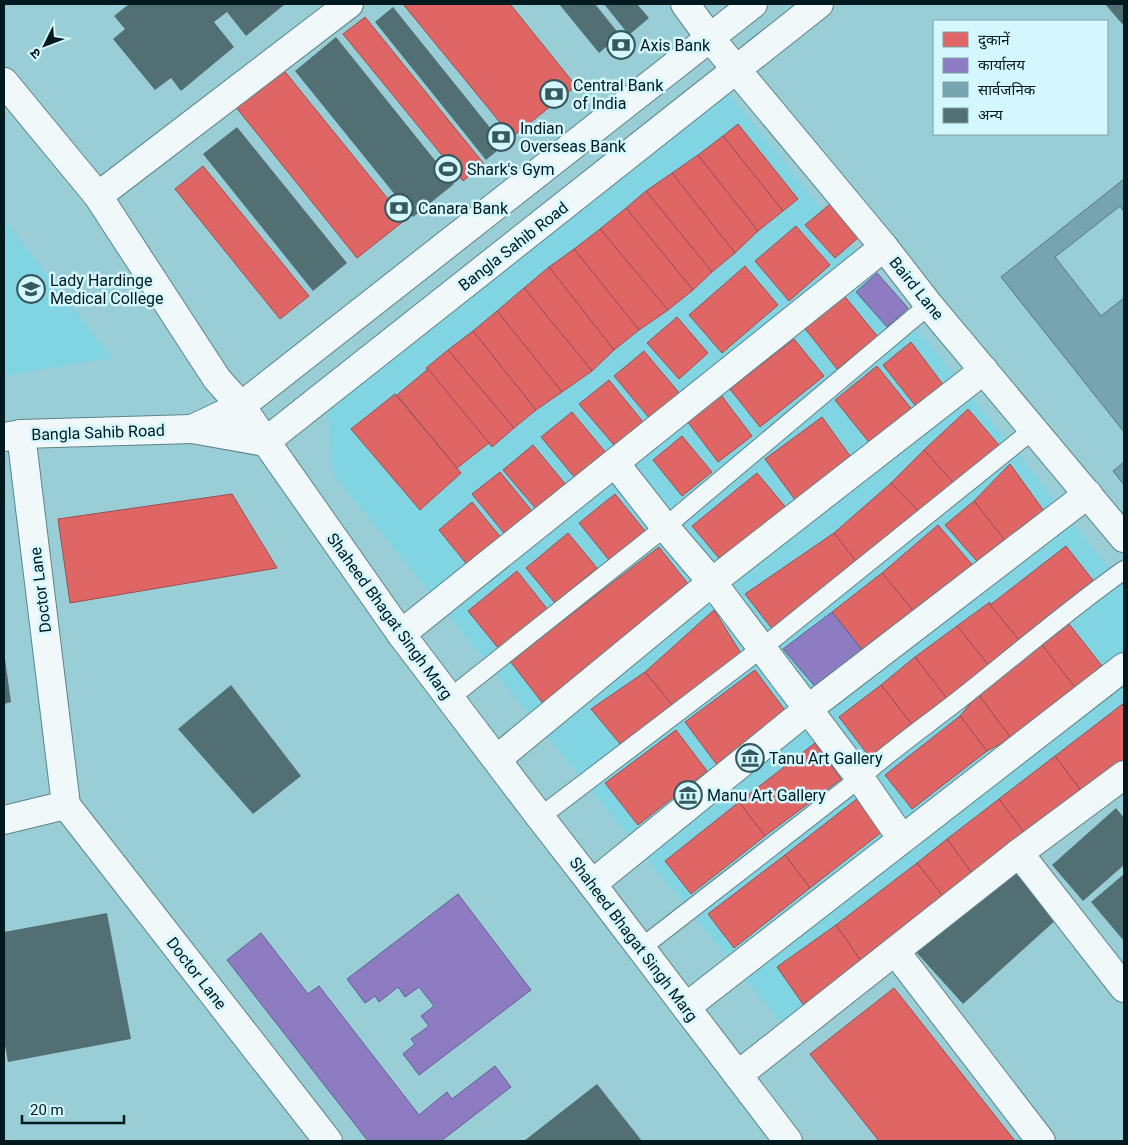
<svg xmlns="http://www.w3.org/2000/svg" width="1128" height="1145" font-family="Roboto,'Noto Sans Devanagari',sans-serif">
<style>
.built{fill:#81d5e3}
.shops{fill:#e06666;stroke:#9d4f51}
.offices{fill:#8e7cc3;stroke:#635f92}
.public{fill:#76a5af;stroke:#537b84}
.building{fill:#527074}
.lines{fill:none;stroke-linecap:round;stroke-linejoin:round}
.service-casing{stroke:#5d848b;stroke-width:20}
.minor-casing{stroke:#5d848b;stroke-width:30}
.tertiary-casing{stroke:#5d848b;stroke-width:30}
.service{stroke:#f0f8f9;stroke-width:18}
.minor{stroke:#f0f8f9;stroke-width:28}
.tertiary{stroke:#f0f8f9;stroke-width:28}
.labels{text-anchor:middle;stroke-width:5;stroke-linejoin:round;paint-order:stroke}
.poi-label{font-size:16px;fill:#001a1f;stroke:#d4f7fe;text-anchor:start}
.street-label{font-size:16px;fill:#001a1f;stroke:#d4f7fe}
</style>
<rect width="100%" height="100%" fill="#9aced7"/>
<g class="built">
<polygon points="727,91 1124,587 1124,766 782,1024 333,474 328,412"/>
<polygon points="4,220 112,358 4,376"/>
</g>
<g class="shops">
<polygon points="403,4 510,4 576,86 512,137"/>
<polygon points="365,17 484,164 463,181 343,34"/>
<polygon points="282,68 405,220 357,258 235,106"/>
<polygon points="738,124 798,199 783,211 723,136"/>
<polygon points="723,136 783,211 758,231 698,155"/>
<polygon points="698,155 758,231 735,253 672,173"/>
<polygon points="203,166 309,296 280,319 175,189"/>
<polygon points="672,173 735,253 712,272 646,191"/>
<polygon points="646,191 712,272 693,290 626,208"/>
<polygon points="830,204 859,237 835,258 805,225"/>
<polygon points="626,208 693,290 668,310 600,229"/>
<polygon points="796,226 830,265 789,301 755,261"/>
<polygon points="600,229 668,310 639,330 574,249"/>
<polygon points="574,249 639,330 614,350 549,267"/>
<polygon points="745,266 778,305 722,353 689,315"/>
<polygon points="549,267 614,350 592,371 524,288"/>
<polygon points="524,288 592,371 562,392 497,311"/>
<polygon points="842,293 878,337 837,369 802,325"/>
<polygon points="497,311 562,392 536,410 473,331"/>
<polygon points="677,317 708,353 679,379 647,343"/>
<polygon points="473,331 536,410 514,428 448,350"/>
<polygon points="794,339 824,376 760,427 730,389"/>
<polygon points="911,342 945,387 918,409 883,365"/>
<polygon points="448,350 514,428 492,447 426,368"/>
<polygon points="644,351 680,394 650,419 614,376"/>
<polygon points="877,366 914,412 872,446 835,400"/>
<polygon points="428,369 489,443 457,468 397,395"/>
<polygon points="609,380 643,422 614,445 579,404"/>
<polygon points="395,394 461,473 420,510 351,429"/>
<polygon points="721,395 752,436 718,462 687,421"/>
<polygon points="968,409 1005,452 959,489 924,450"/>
<polygon points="572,412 607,454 576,479 541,437"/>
<polygon points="822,417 853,460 796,501 765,459"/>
<polygon points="682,436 712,472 682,496 653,460"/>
<polygon points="533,445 567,486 537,510 503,470"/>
<polygon points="924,450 959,489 924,517 891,483"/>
<polygon points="1010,464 1044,511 1006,542 974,501"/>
<polygon points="500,472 536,516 508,538 472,494"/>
<polygon points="757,473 788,510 723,563 692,526"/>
<polygon points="891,483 924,517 861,568 834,533"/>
<polygon points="232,494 277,568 70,603 58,519"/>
<polygon points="615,494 645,531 609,560 579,523"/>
<polygon points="974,501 1006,542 983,568 945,525"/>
<polygon points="472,502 507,545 473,572 439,530"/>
<polygon points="938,525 976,569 915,613 882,573"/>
<polygon points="568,533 597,568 555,603 526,568"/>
<polygon points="834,533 861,568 777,635 745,594"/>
<polygon points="1066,546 1099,588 1025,647 990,605"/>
<polygon points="659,547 692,589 544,705 510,661"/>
<polygon points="517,571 548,610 499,649 468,611"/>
<polygon points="882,573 915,613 863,651 832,612"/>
<polygon points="990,602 990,605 1025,647 994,672 957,626"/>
<polygon points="714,610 745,660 678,712 645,672"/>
<polygon points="1069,624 1106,671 1076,689 1042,645"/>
<polygon points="957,626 994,672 952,705 915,657"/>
<polygon points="1042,645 1076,689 1011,738 978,694"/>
<polygon points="915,657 952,705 917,731 881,685"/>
<polygon points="755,670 787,713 717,765 685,722"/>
<polygon points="645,672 678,712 626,751 591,709"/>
<polygon points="881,685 917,731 875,764 839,717"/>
<polygon points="978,694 1011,738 987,751 960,716"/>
<polygon points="1124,703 1124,766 1085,796 1055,756"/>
<polygon points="960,716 987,751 912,809 885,775"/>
<polygon points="676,730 707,771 638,825 605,783"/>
<polygon points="815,743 841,779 765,836 739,802"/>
<polygon points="1055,756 1085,796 1029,839 999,799"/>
<polygon points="858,798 883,831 810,888 785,855"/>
<polygon points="999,799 1029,839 976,879 947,839"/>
<polygon points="739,802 765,836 691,894 665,861"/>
<polygon points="947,839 976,879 946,900 917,863"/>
<polygon points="785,855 810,888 734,948 708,914"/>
<polygon points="917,863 946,900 864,965 836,925"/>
<polygon points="836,925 864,965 805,1007 777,967"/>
<polygon points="894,988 1015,1141 879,1141 810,1054"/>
</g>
<g class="offices">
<polygon points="877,273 908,308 887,327 856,292"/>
<polygon points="832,612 863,651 818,690 783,649"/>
<polygon points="458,894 531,990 419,1075 403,1054 415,1044 411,1039 429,1026 421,1016 434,1006 419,987 405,997 398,987 379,1002 375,996 365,1003 347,979"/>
<polygon points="261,933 308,994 319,986 419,1115 447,1092 452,1099 495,1066 511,1087 441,1141 368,1141 227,960"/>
</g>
<g class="public">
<polygon points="1124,179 1124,212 1120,206 1055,257 1101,316 1124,298 1124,432 1001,277"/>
<polygon points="1124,462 1124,485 1113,471"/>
</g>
<g class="building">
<polygon points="129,4 285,4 246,36 227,12 214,22 234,47 181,91 171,78 155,90 113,39 125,29 114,16"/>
<polygon points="559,4 595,4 620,35 599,53"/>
<polygon points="604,4 637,4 649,18 629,35"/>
<polygon points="1105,4 1124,4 1124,26"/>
<polygon points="393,7 504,145 486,160 375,22"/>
<polygon points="336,37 454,184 413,217 295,71"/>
<polygon points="237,127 347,263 313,291 203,154"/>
<polygon points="4,659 5,659 11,702 4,704"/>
<polygon points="231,685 301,776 253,814 178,729"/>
<polygon points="1116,808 1124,818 1124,865 1083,901 1052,865"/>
<polygon points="1010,867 1057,919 963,1004 916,952"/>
<polygon points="1124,874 1124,941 1091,902"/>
<polygon points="107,913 131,1039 8,1062 4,1040 4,932"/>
<polygon points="597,1084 642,1141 524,1141"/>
</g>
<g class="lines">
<defs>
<g id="service">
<polyline points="450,698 665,527 929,305"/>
<polyline points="540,817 762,648 1034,429"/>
<path d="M641,948L860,778C893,748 930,723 965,695C1018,653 1069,609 1124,570"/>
</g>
<g id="minor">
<polyline points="685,4 710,38 884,247 929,305 1124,538"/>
<polyline points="98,196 349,4"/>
<polyline points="21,434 66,805 328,1141"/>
<polyline points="615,463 665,527 712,582 860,778 902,839"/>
<polyline points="401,634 884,247"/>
<polyline points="497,759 712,582 984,370"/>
<polyline points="4,820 66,805"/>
<polyline points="1019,853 1124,775"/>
<polyline points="592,884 808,709 1088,494"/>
<polyline points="895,951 1041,1141"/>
<polyline points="686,1007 1124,667"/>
<polyline points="738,1075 1019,853 1124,988"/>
</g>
<g id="tertiary">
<polyline points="753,4 241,406 192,429 265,442 819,4"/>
<polyline points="4,82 98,196 217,379 241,406 401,634 540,817 592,884 788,1141"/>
<polyline points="4,437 21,434 192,429"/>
</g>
</defs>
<use href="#service" class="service-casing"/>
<use href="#minor" class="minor-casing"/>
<use href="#tertiary" class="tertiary-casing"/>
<use href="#service" class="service"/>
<use href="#minor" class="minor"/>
<use href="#tertiary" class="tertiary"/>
</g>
<defs>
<symbol id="bank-ring" viewBox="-11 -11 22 22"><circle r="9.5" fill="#d4f7fe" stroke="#36595f" stroke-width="1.5"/><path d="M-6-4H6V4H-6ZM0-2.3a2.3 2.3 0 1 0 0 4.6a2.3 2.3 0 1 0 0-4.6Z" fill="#36595f"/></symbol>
<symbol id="stadium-ring" viewBox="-11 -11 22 22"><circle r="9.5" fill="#d4f7fe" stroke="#36595f" stroke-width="1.5"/><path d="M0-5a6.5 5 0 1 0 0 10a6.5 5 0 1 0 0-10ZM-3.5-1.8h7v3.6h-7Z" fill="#36595f"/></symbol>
<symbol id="university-ring" viewBox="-11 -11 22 22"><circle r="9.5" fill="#d4f7fe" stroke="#36595f" stroke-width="1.5"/><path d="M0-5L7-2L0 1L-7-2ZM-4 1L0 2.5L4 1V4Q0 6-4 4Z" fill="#36595f"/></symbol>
<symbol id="museum-ring" viewBox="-11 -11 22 22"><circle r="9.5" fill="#d4f7fe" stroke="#36595f" stroke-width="1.5"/><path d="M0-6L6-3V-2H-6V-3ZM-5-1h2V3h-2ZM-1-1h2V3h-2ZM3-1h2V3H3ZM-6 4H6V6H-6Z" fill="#36595f"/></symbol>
</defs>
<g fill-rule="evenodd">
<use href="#bank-ring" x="605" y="29" width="32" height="32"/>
<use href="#bank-ring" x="538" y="78" width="32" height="32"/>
<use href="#bank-ring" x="485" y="121" width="32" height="32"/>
<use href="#stadium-ring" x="432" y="153" width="32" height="32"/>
<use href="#bank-ring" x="383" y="192" width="32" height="32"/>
<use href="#university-ring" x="15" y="273" width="32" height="32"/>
<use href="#museum-ring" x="734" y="742" width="32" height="32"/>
<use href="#museum-ring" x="672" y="779" width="32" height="32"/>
</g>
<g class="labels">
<g class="poi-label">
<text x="640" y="51">Axis Bank</text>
<text x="573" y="91">Central Bank<tspan x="573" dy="18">of India</tspan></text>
<text x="520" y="134">Indian<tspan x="520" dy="18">Overseas Bank</tspan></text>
<text x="467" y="175">Shark's Gym</text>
<text x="418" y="214">Canara Bank</text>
<text x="50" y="286">Lady Hardinge<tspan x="50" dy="18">Medical College</tspan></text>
<text x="769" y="764">Tanu Art Gallery</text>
<text x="707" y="801">Manu Art Gallery</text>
</g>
<g class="street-label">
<text transform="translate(513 246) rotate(-38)" y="6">Bangla Sahib Road</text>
<text transform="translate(917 288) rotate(51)" y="6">Baird Lane</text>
<text transform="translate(98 432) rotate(-2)" y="6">Bangla Sahib Road</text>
<text transform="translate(40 590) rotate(-97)" y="6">Doctor Lane</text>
<text transform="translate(390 616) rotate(54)" y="6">Shaheed Bhagat Singh Marg</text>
<text transform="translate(634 939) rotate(53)" y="6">Shaheed Bhagat Singh Marg</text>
<text transform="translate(197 973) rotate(52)" y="6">Doctor Lane</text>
</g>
</g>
<rect width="1128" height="1145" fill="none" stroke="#001a1f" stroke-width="10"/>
<rect x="933" y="20" width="175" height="115" fill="#d4f7fe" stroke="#7f9fa5"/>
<rect x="943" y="32" width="25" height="15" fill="#e06666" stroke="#7f9fa5"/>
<text x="978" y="45" font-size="15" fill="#001a1f">दुकानें</text>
<rect x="943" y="58" width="25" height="15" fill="#8e7cc3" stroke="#7f9fa5"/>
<text x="978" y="70" font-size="15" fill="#001a1f">कार्यालय</text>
<rect x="943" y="82" width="25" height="15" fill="#76a5af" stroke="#7f9fa5"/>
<text x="978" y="95" font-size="15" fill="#001a1f">सार्वजनिक</text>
<rect x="943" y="108" width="25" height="15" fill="#527074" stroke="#7f9fa5"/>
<text x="978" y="120" font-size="15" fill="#001a1f">अन्य</text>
<g transform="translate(45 45) rotate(228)" stroke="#d4f7fe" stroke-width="4" paint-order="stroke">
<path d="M0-4L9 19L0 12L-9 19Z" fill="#001a1f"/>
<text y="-8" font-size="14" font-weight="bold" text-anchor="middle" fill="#001a1f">उ</text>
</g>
<path d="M22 1115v8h102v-8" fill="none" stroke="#001a1f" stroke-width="2.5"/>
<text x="30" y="1115" font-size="15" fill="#001a1f" stroke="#d4f7fe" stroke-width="4" paint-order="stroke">20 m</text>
</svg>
